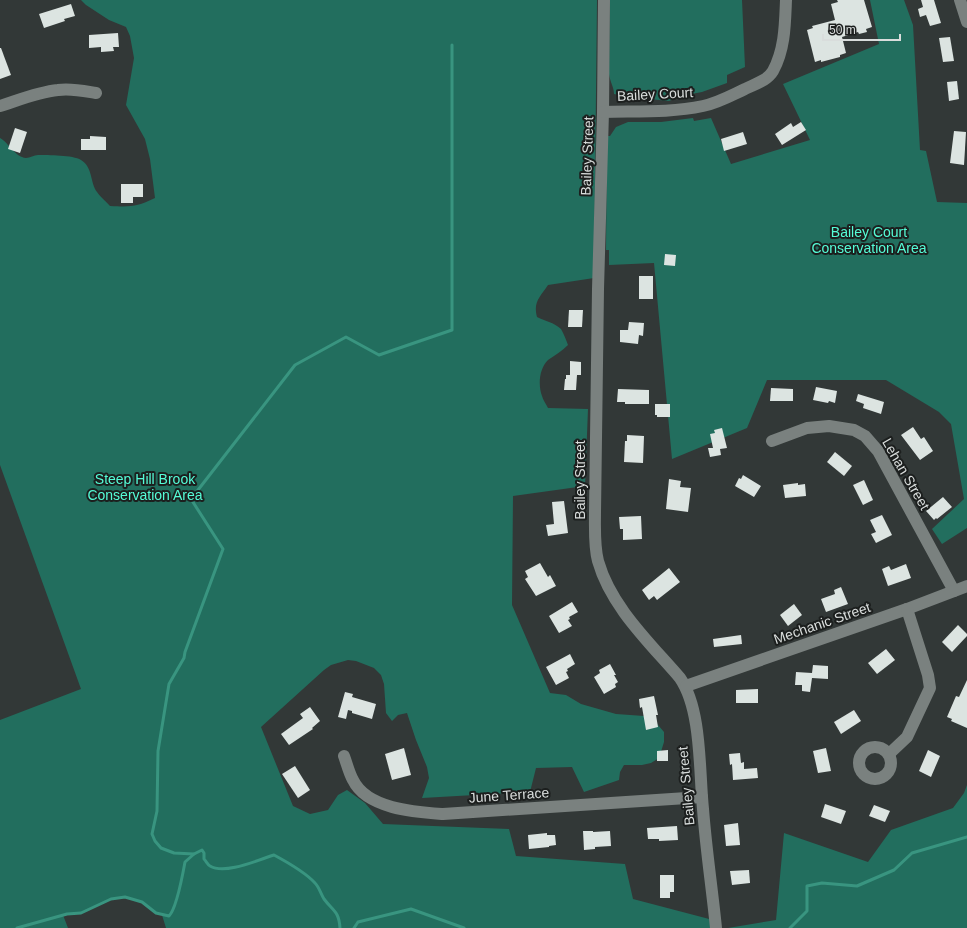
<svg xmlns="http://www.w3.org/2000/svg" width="967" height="928" font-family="Helvetica,sans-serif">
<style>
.green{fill:#226e5e}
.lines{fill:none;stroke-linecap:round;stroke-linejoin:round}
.stream{stroke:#399580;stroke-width:3}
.building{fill:#dce4e1}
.minor{stroke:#7a817f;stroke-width:12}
.labels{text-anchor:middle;stroke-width:4;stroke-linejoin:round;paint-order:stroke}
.street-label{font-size:14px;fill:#d9dddc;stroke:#1c1f1e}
.park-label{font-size:14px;fill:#55fcd7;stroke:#1c1f1e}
</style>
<rect width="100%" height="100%" fill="#323837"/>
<g class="green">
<path d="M81,0H597L594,278L548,285C540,297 533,302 537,317C545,321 555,323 561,329C564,334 566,340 568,345C562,351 555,355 548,360C539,369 538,385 542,396C543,400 546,404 548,408L588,409L585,486L513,496L512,605L550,693L566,695L581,704L616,714L644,716L652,718L664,732V742L659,758L651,763L642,765H624L620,772L619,780L584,792L572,767L536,768L530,792L422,798L429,778L427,767L416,740L407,713L398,715L392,721L386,713L384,684L381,675L374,668L356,661L348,660L331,665L324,670L261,727L293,806L310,814L328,810L338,795L347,790L365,803L383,824L509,829L516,856L625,864L633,899L713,920V928H166L162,915C149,911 140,898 126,897C111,895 96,908 82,913C76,915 69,913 63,915L68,928H0V720L81,689L0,465V138C9,143 15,157 26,158C30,158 34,155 38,155C48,155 73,155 81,160C93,167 90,183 97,192C100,197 106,201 110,206C131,207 136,207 155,198L150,159L145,139L126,105L134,58L130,36L126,27L109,20L86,5Z"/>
<path d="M610,0H742L745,67L727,75V83L702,92L681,96L669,101L629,97L614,94C614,87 610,82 609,74Z"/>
<polygon points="870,0 904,0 913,25 920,150 926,151 937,202 967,203 967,528 942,544 932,529 964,499 951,424 939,412 886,380 767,380 747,428 672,459 654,263 609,265 609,250 606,250 607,136 610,136 616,127 628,122 661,122 693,118 694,121 711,118 731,164 810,140 783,84 879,44"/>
<polygon points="967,785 967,928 728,928 776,920 784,833 868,862 891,830 953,808 964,793"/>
</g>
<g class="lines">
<g class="stream">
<polyline points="194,854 174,853 161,848 155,841 152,834 157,811 158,751 169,684 184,658 185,652 223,549 191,499 295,365 346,337 379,355 452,330 452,45"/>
<path d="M17,928L67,914L81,913L111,899L125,897L142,902L156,913L169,916C176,909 183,873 185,862L194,854L202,850L204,853V859C206,861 208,865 210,866C225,875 258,860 274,855C287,862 305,872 315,883C319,887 321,894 324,899C333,911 339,911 340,928"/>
<polyline points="354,928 358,922 411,909 464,928"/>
<polyline points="790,928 807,911 807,886 822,883 857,886 894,870 912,853 967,837"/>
</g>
</g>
<g class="building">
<polygon points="837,0 864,0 872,27 866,29 867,32 859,34 858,32 842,37 846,53 840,55 840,57 821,62 821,60 815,62 807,30 813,28 812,26 835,20 831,4 838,2"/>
<polygon points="921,0 934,0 941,23 930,26 926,15 920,17 918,9 923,7"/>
<polygon points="71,4 75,16 64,19 65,21 44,28 39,14"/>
<polygon points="118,33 119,47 113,47 114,51 101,52 101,47 89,48 89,35"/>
<polygon points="950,37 954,61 943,62 939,38"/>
<polygon points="0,48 1,48 11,75 0,79"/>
<polygon points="957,81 959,99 949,101 947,82"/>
<polygon points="801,122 806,130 782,145 775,134 791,123 793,127"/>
<polygon points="15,128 27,132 20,153 8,149"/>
<polygon points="954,131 966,132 964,165 950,163"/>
<polygon points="743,132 747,144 724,151 721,139"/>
<polygon points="90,136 106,137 106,150 81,150 81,139 90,139"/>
<polygon points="121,184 143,184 143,197 133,197 133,203 121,203"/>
<polygon points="665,254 676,255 675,266 664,265"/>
<rect x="639" y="276" width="14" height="23"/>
<polygon points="569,310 583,310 582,327 568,327"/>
<polygon points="629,322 644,323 643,336 639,335 638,344 620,342 620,330 628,330"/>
<polygon points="570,361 581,362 581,375 570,375"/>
<polygon points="566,375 577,375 576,390 564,390 565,379 566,379"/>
<polygon points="816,387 837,391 835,403 829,401 828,403 813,400"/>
<polygon points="771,388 793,389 793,401 770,401"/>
<polygon points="618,389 649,390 649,404 625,404 625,402 617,402"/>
<polygon points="858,394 884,402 881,414 863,408 864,404 856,401"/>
<polygon points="655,404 670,404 670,417 657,417 657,415 655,415"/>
<polygon points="913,427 921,439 924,437 933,451 920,460 901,435"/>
<polygon points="722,428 727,448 720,449 721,455 710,457 708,448 713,448 710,434 715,433 714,430"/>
<polygon points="627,435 644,436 643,463 624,462 625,441 627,441"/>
<polygon points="835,452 852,466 844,476 827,462"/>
<polygon points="743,475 761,486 754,497 735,486 739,478 741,479"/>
<polygon points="669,479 681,481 680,487 691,488 688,512 666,509"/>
<polygon points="864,480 873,500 863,505 853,485"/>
<polygon points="798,483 798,485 805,484 806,496 785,498 783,485"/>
<polygon points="943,497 952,507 937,519 936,518 934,520 926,511"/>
<polygon points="564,501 568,533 548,536 546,525 554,524 552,502"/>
<polygon points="882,515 892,535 876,543 871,534 876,532 870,520"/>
<polygon points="641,516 642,539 623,540 623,529 620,529 619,517"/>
<polygon points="540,563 548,577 550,575 556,586 536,596 525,579 528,577 525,571"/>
<polygon points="906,564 911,578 888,586 882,569 889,566 891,570"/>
<polygon points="669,568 680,582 657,600 654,596 649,600 642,590"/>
<polygon points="841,587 848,604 826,612 821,599 835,594 834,590"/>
<polygon points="572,602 578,612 569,617 570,619 568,620 572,626 559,633 549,616"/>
<polygon points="794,604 802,615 788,626 780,615"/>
<polygon points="958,625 967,634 967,636 952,652 942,642"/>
<polygon points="741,635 742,644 714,647 713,639"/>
<polygon points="886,649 895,660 877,674 868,663"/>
<polygon points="570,654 575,664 567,669 568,671 566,672 569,678 556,685 546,667"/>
<polygon points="610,664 616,675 614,675 618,682 615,684 616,687 604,694 594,677 600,673 599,670"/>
<polygon points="813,665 828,666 828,679 812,678 810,692 802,691 802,685 795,685 796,672 812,673"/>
<polygon points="967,680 967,728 951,721 952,719 947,717 956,696 959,697"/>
<polygon points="758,689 758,703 736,703 736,690"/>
<polygon points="345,692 353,694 352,697 376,704 372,719 352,713 352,711 348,710 346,719 338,717"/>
<polygon points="654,696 658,715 656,715 658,727 646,730 642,707 640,708 639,699"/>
<polygon points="310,707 320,721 312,728 313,729 289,745 281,734 303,718 300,714"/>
<polygon points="854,710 861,721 841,734 834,722"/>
<polygon points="404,748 411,775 392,780 385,754"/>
<polygon points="826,748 831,771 818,773 813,751"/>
<polygon points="668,750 668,761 657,761 657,751"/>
<polygon points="928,750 940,756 931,777 919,771"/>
<polygon points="740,753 741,763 744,762 744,769 757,768 758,778 733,780 732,764 730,765 729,754"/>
<polygon points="295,766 310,790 298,798 282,774"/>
<polygon points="825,804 846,811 841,824 821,817"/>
<polygon points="874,805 890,811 885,822 869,816"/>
<polygon points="738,823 740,845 726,846 724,825"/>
<polygon points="677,826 678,840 659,841 659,839 648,839 647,828"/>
<polygon points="583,831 593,831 593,832 610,831 611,846 595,847 595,849 584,850"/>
<polygon points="547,833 547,835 555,835 556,845 549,846 549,847 529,849 528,835"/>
<polygon points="749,870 750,883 732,885 730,871"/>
<polygon points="660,875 674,875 674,892 670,892 670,898 660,898"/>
</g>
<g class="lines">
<g class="minor">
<path d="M604,0L603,112L598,289L595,512C595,528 594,546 598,561C611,607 650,643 680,678C702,710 699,771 703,809C706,849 712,888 716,928"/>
<polyline points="960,0 967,22"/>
<path d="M0,106C19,100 38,92 58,90C71,88 84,91 96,93"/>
<path d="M603,112C636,111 670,113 703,106C718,103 732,95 745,89C755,84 767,81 773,71C785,49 785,24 786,0"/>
<polyline points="772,441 807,428 829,426 854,430 865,436 878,451 954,591"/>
<polyline points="686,686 907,609 967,586"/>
<circle cx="875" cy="763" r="16"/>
<polyline points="889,754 907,737 930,688 928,675 907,609"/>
<path d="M344,756C347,764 349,773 353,780C367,809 415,812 443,814L702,797"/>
</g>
</g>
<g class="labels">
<g class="street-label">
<text transform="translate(655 94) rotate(-3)" y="5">Bailey Court</text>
<text transform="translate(587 156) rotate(-88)" y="5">Bailey Street</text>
<text transform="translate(906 474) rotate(60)" y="5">Lehan Street</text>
<text transform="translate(580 480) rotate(-90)" y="5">Bailey Street</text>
<text transform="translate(822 623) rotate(-19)" y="5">Mechanic Street</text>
<text transform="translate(686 786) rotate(-95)" y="5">Bailey Street</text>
<text transform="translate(509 795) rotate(-4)" y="5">June Terrace</text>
</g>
<g class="park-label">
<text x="869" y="237">Bailey Court<tspan x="869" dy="16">Conservation Area</tspan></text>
<text x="145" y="484">Steep Hill Brook<tspan x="145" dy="16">Conservation Area</tspan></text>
</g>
</g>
<path d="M823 34v6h77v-6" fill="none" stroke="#d9dddc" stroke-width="2"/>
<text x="829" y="34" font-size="12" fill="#d9dddc" stroke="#1c1f1e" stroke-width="3" paint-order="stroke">50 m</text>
</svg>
